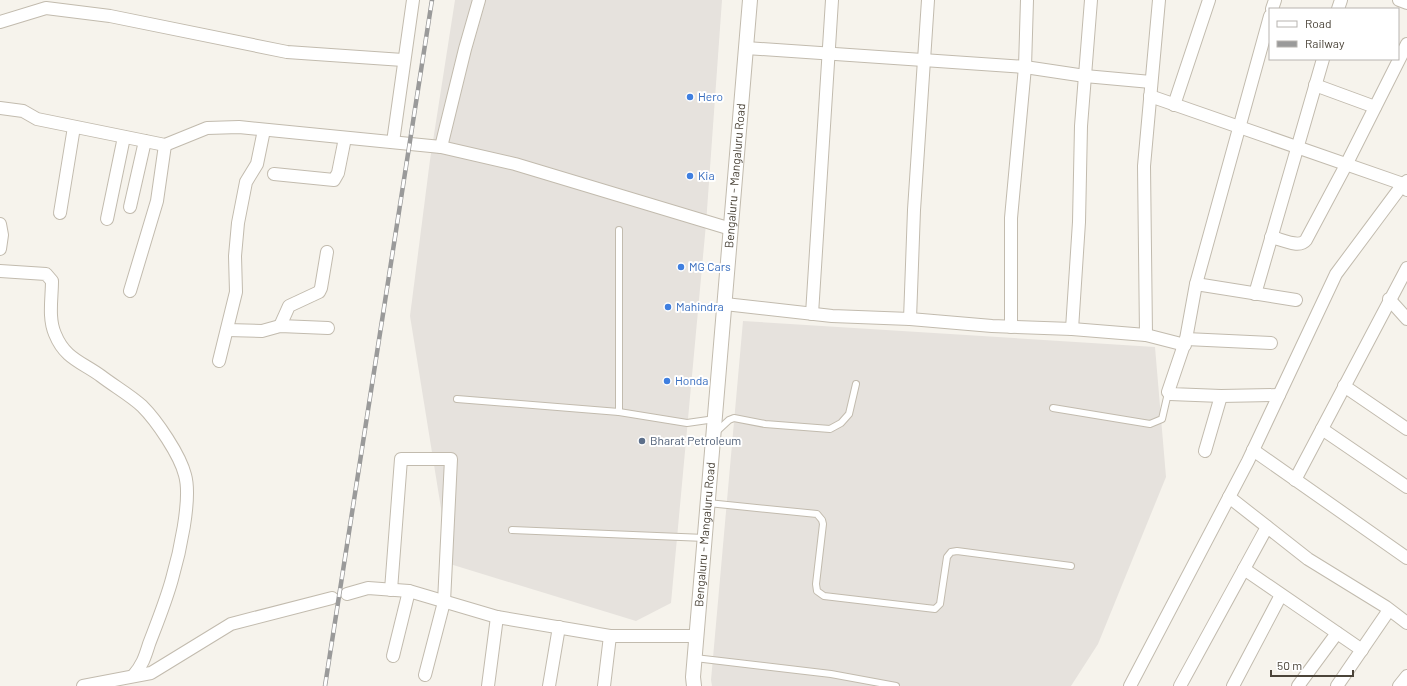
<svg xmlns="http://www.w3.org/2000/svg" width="1407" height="686" font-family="Barlow,sans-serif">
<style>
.industrial{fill:#e6e2dd}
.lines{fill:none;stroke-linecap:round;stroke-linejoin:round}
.service-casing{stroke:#c2bbae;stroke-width:8}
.minor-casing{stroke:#c2bbae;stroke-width:14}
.tertiary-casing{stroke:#c2bbae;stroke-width:16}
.service{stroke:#fff;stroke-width:6}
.minor{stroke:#fff;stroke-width:12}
.tertiary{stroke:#fff;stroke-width:14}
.rail-casing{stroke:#9a9a9a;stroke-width:4.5}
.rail{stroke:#fff;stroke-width:3;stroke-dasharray:9;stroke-linecap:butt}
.shop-dot{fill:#3f7fe0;stroke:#fff;stroke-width:1.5}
.service-dot{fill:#5c6f8a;stroke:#fff;stroke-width:1.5}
.labels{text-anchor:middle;stroke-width:4;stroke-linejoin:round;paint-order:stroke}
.shop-label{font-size:12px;fill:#366cbe;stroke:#fff;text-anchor:start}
.street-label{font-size:12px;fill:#4b4439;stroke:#fff}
.service-label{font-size:12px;fill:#4e5e75;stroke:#fff;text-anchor:start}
</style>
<rect width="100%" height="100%" fill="#f6f3ec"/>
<g class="industrial">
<polygon points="455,0 722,0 706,224 671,603 636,621 450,564 410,316 430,160"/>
<polygon points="743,321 1155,347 1166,477 1098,644 1071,686 712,686 711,680"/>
</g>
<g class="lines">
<defs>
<g id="service">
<polyline points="619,230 619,412"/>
<polyline points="457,399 619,412 687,423 715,419"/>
<polyline points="1053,408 1150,424 1162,419 1168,393"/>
<polyline points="716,432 729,420 734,418 765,424 830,429 841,423 849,414 856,384"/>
<polyline points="708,503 817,514 822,520 823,524 816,584 817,591 824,596 935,609 940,604 947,557 951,552 957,551 1071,566"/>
<polyline points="512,530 705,538"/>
<polyline points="695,658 831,674 896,686"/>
</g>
<g id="minor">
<polyline points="1399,0 1407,3"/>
<polyline points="1272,9 1275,0"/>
<polyline points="1338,9 1341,0"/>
<polyline points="0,22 46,8 110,16 287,52 403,60"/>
<polyline points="746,48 1025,67 1085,76 1151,82"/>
<polyline points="1315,85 1375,107"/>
<polyline points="1150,96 1403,184 1407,190"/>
<polyline points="1174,105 1209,0"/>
<polyline points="0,108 23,111 37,119 165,145 207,128 239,127 441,147 515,164 731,229"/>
<polyline points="393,142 413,0"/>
<polyline points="441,147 465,49 479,0"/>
<polyline points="274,174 334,180 338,173 345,138"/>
<polyline points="130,207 145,141"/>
<polyline points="60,213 74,127"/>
<polyline points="107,219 124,137"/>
<polyline points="0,224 2,235 0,249"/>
<path d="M1271,237C1281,239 1299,249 1306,240L1346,165L1407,44"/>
<path d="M0,271L46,274L52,281C52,298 48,318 55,334C65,359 82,362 101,376C114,386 130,395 142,406C157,421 180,455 185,475C192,499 179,555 172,579C166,601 157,623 149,644C145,657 142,666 133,676"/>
<polyline points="1196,284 1296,300"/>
<polyline points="130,291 157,201 165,145"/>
<polyline points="1255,294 1323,59"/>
<polyline points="1389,299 1407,319"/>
<polyline points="725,304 832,316 910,319 992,326 1072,329 1146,335 1144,166 1159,0"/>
<polyline points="812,314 832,0"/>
<polyline points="910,319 914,210 928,0"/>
<polyline points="280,326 289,306 319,292 321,288 327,252"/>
<polyline points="1011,327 1011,218 1025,67 1027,0"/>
<polyline points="1072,329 1079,222 1081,126 1091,0"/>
<polyline points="227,330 262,331 280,326 328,328"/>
<polyline points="1146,335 1185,345"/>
<polyline points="1186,339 1196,284 1270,16"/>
<polyline points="1271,343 1186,339 1168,392 1170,394 1221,396 1279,395"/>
<polyline points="219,361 236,292 235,256 238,223 246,182 257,164 264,130"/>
<polyline points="1344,386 1407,429"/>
<polyline points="1322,429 1407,487"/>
<polyline points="1253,450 1407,558"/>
<polyline points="1205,451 1221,396"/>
<polyline points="1295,480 1407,268"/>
<polyline points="1229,497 1308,559 1386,607 1407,623"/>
<polyline points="1244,569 1362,650"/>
<polyline points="391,590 401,459 451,459 444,602 425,675"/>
<polyline points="347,594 368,588 409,591 497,617 610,636 697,636"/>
<polyline points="393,656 409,591"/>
<polyline points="83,686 151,673 231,624 332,598"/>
<polyline points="488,686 497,617"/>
<polyline points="549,686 559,627"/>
<polyline points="604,686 610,636"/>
<polyline points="1130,686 1248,461 1336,274 1403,184 1407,181"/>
<polyline points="1180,686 1267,527"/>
<polyline points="1233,686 1281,595"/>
<polyline points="1298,686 1337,633"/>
<polyline points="1337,686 1389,610"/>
<polyline points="1399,686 1407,676"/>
</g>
<g id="tertiary">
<path id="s1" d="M694,686L693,677L750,0"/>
</g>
</defs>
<use href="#service" class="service-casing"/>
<use href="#minor" class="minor-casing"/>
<use href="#tertiary" class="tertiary-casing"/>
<use href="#service" class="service"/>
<use href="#minor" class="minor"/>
<use href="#tertiary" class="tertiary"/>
<defs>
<polyline id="rail" points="325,686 432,0"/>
</defs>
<use href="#rail" class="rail-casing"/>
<use href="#rail" class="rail"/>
</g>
<g class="shop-dot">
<circle cx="690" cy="97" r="4"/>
<circle cx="690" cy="176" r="4"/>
<circle cx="681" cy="267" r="4"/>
<circle cx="668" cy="307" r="4"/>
<circle cx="667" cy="381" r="4"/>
</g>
<circle class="service-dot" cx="642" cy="441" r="4"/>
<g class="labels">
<g class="shop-label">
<text x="698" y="101">Hero</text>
<text x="698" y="180">Kia</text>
<text x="689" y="271">MG Cars</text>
<text x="676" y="311">Mahindra</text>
<text x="675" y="385">Honda</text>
</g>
<g class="street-label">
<text dy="4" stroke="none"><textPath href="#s1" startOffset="512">Bengaluru - Mangaluru Road</textPath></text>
<text dy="4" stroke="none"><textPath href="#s1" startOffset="152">Bengaluru - Mangaluru Road</textPath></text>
</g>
<g class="service-label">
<text x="650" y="445">Bharat Petroleum</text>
</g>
</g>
<rect x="1269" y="8" width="130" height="52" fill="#ffffff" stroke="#b7b4b0"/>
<rect x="1277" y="21" width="20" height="6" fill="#ffffff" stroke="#b7b4b0"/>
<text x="1305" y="28" font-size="12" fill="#4b4439">Road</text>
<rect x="1277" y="41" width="20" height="6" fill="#9a9a9a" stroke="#b7b4b0"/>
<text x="1305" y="48" font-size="12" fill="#4b4439">Railway</text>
<path d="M1271 670v6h82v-6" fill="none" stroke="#4b4439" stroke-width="2"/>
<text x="1277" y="670" font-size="12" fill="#4b4439" stroke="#ffffff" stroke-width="3" paint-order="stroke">50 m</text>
</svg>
